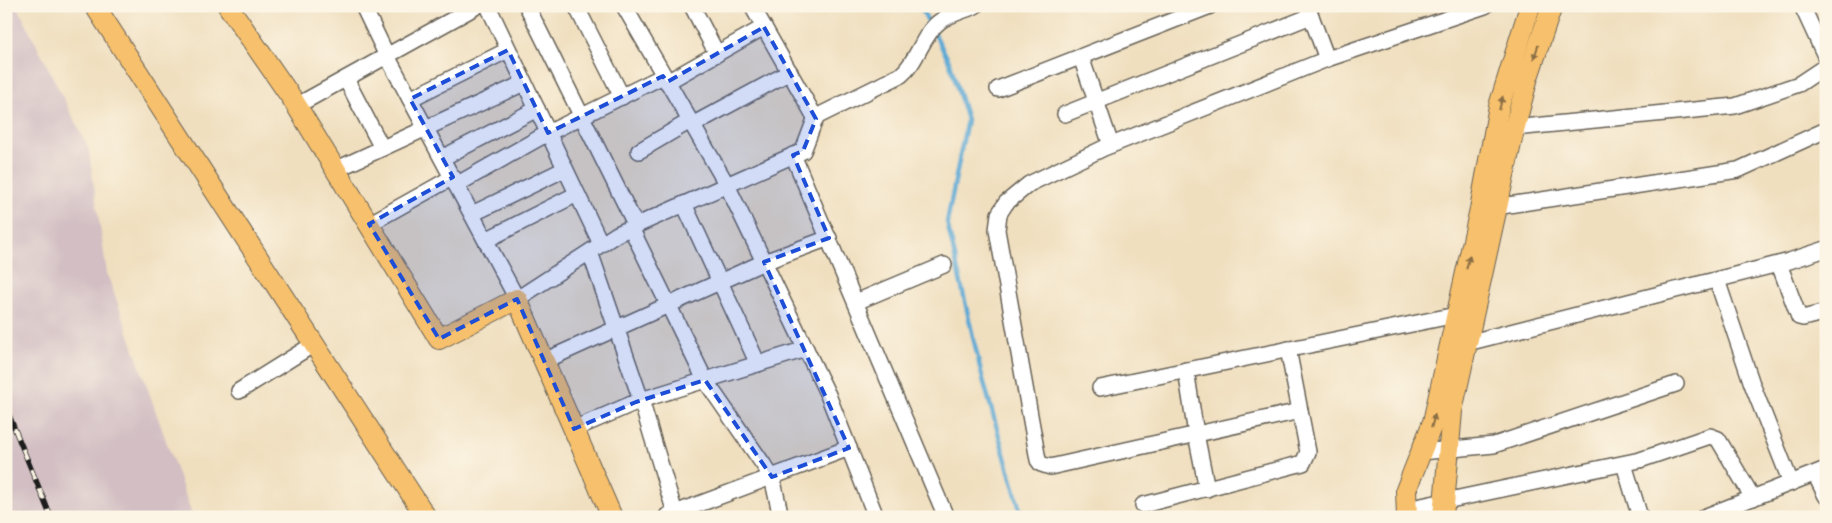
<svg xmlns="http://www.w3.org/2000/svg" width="1832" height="523" font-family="Cardo,serif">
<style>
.industrial{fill:#d2bec3}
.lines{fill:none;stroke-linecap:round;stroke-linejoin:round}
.stream{stroke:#5ba9d4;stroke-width:4.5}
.minor-casing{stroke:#666055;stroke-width:18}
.major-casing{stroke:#666055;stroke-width:22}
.minor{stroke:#fff;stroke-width:15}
.major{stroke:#f7c06c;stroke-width:20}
.rail-casing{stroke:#1c1c1c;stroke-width:5.5}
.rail{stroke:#fcf5e5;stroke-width:4;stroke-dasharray:11;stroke-linecap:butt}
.oneway{fill:#8a6e44}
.marked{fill:#1d4ed8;fill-opacity:0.2;stroke:#1d4ed8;stroke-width:4;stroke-dasharray:10 6;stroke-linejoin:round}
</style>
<rect width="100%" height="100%" fill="#fcf5e5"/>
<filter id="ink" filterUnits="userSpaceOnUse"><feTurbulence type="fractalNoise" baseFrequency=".02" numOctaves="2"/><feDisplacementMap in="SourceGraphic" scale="10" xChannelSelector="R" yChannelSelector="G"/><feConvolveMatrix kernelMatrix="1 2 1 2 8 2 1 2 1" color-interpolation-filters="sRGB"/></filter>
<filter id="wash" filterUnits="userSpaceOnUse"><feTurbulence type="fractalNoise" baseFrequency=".0096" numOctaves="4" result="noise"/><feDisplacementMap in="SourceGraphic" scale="20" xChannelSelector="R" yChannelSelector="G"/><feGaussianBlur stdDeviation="1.12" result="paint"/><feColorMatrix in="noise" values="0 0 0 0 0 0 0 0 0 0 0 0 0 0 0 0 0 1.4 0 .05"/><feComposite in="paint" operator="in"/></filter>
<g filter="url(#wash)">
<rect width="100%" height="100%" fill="#f0dfbf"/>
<polygon class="industrial" points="6,6 17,6 88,147 107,273 193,517 6,517"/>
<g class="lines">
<polyline class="stream" points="920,6 950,63 967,120 947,222 981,372 1022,517"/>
</g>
</g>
<g filter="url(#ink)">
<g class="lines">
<defs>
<g id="minor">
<path d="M363,6L387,56L517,299L617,234L803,151L816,117L901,75C918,61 922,35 939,22C949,14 963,11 975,6"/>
<polyline points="488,6 601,244"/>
<polyline points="527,6 636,226"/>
<polyline points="576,6 622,97"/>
<polyline points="624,6 727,185 828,395 876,517"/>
<polyline points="692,6 717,54"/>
<polyline points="752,6 816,119"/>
<polyline points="1802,6 1826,58"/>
<polyline points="1308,8 1327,59 1485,6"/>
<polyline points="1081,57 1111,145"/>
<polyline points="346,79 382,148"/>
<polyline points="667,82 764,27"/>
<polyline points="998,89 1210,6"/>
<polyline points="410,99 508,50"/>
<polyline points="296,106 477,6"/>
<polyline points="1065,114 1311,16"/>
<polyline points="692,125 790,72"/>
<polyline points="1504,129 1735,106 1799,84 1826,66"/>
<polyline points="639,151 690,121"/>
<polyline points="793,155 946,517"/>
<polyline points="442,158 537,109"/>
<polyline points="335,170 524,83"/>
<polyline points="456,185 548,133 663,76"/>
<polyline points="684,204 758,364"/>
<polyline points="1489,208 1738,170 1826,130"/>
<polyline points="472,214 565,169"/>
<polyline points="369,224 453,177"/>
<polyline points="631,228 705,380 772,477 781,517"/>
<polyline points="486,240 577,194"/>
<polyline points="590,252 641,400 675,513"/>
<polyline points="1779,264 1799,317 1803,318 1826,312"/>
<polyline points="1717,280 1752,384 1791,483"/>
<polyline points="856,302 944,265"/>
<polyline points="1459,342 1467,343 1786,262 1826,249"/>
<polyline points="544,361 764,262 829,238"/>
<polyline points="1186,370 1196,434 1207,489"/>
<polyline points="1100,388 1456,315"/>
<polyline points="239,391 314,344"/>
<polyline points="1300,411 1050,467 1041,464 1038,460 997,230 999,214 1006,203 1029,184 1104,148 1327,59"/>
<polyline points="574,429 641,400 806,349"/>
<polyline points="1421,452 1494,445 1676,384"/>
<polyline points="1624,464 1640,517"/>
<polyline points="1815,474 1826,496"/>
<polyline points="1143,505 1303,463 1308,452 1288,349"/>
<polyline points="1407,509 1640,460 1710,436 1718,439 1753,498"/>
<polyline points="667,516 849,448"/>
<polyline points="1704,517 1826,469"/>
</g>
<g id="major">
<polyline points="95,6 426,517"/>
<polyline points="228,6 293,100 439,339 517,299 612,517"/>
<polyline points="1407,517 1406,490 1433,422 1480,209 1499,106 1530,6"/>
<polyline points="1443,517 1452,411 1514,130 1528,77 1552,6"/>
</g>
</defs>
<use href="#minor" class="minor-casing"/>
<use href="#major" class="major-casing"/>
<use href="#minor" class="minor"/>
<use href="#major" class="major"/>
<defs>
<polyline id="rail" points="6,408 51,517"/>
</defs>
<use href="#rail" class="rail-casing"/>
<use href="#rail" class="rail"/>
</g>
<defs><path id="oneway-solid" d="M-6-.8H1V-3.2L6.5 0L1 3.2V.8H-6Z" transform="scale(1.25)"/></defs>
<g class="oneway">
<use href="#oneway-solid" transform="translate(1536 52) rotate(109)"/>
<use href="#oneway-solid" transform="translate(1501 103) rotate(-75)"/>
<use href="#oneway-solid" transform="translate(1468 262) rotate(-77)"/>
<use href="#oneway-solid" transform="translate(1433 421) rotate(-76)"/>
</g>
</g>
<path class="marked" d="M764,27L816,119L803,151L793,155L829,238L764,262L849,448L772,477L705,380L636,402L574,429L517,299L439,339L369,224L453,177L410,99L508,50L548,133L663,76L667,82Z"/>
<rect width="1832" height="523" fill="none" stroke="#fcf5e5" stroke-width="25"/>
</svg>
